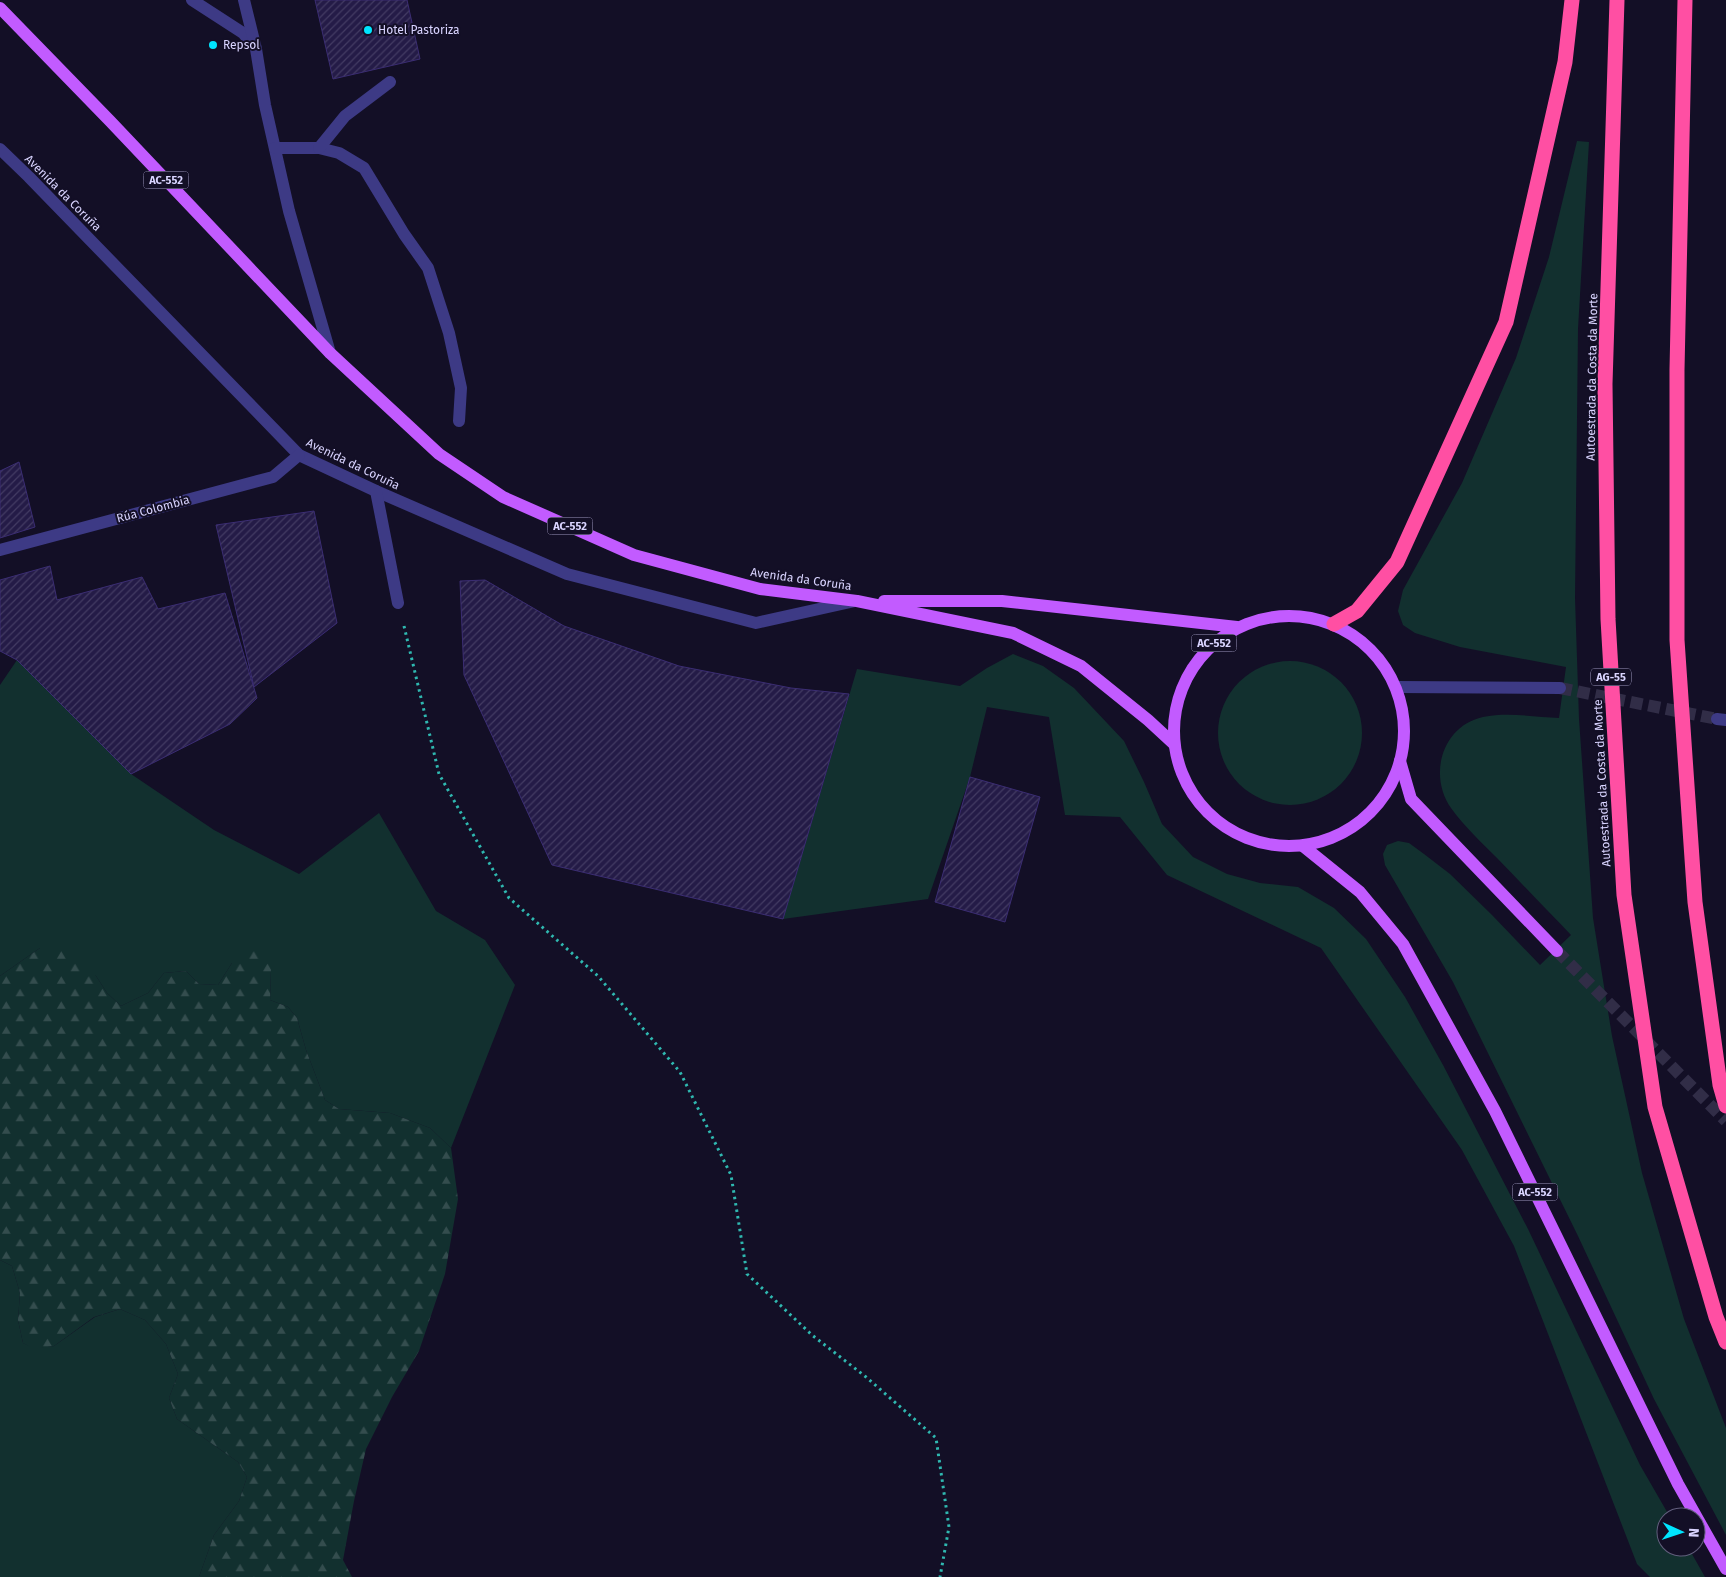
<svg xmlns="http://www.w3.org/2000/svg" width="1726" height="1577" font-family="'Fira Sans',sans-serif">
<style>
.grass{fill:#12302f}
.forest{fill:url(#forest-firs)}
.building{fill:url(#building-hatch);stroke:#3b2d73}
.lines{fill:none;stroke-linecap:round;stroke-linejoin:round}
.street-tunnel{stroke:#312d47;stroke-width:12;stroke-dasharray:12 6;stroke-linecap:butt}
.primary-tunnel{stroke:#312d47;stroke-width:12;stroke-dasharray:12 6;stroke-linecap:butt}
.path{stroke:#2fb8b0;stroke-width:3;stroke-dasharray:2.5 4;stroke-linecap:butt}
.lane{stroke:#3d3a85;stroke-width:12}
.street{stroke:#3d3a85;stroke-width:12}
.primary{stroke:#c25bff;stroke-width:12}
.highway{stroke:#ff4fa3;stroke-width:15}
.poi-dot{fill:#00e5ff;stroke:#130f26;stroke-width:2}
.labels{text-anchor:middle;stroke-width:4;stroke-linejoin:round;paint-order:stroke}
.shield{fill:#130f26;stroke:#9e99be;stroke-width:1}
.shield-label{font-size:11px;font-weight:bold;fill:#d9d4ff}
.poi-label{font-size:12px;fill:#d9d4ff;stroke:#130f26;text-anchor:start}
.street-label{font-size:12px;fill:#d9d4ff;stroke:#130f26}
</style>
<defs>
<pattern id="forest-firs" width="22" height="20" patternUnits="userSpaceOnUse" patternTransform="scale(1.25)"><rect width="22" height="20" fill="#12302f"/><path d="M5 1l3.5 6h-7zM16 11l3.5 6h-7z" fill="#344d4e"/></pattern>
<pattern id="building-hatch" width="6" height="6" patternUnits="userSpaceOnUse" patternTransform="scale(1.25)"><rect width="6" height="6" fill="#241b47"/><path d="M-1 1l2-2M0 6l6-6M5 7l2-2" fill="none" stroke="#433b63"/></pattern>
</defs>
<rect width="100%" height="100%" fill="#130f26"/>
<g class="grass">
<path d="M1577,141L1589,142L1578,329L1575,598L1579,719L1593,918L1612,1036L1642,1173L1684,1319L1726,1428V1535L1654,1399L1578,1236L1453,982L1385,865L1383,854L1387,845L1398,841L1409,843L1424,854L1450,874L1492,915L1540,965L1571,935C1547,910 1522,884 1497,858C1481,842 1464,826 1451,808C1428,775 1442,726 1483,717C1508,712 1535,717 1559,718L1566,667L1460,647L1415,633L1403,625L1398,611L1403,590L1462,483L1516,358L1549,257Z"/>
<polygon points="1013,654 1043,666 1074,688 1124,741 1144,782 1162,824 1193,857 1227,874 1260,883 1298,887 1334,908 1366,939 1405,997 1443,1065 1528,1229 1640,1465 1670,1517 1666,1517 1666,1547 1688,1547 1705,1577 1650,1577 1637,1564 1514,1246 1462,1150 1321,948 1167,875 1120,817 1065,815 1049,717 987,707 970,777 928,899 783,919 857,669 960,686 987,668"/>
<polygon points="17,660 131,774 214,830 299,874 379,813 436,911 485,940 515,985 451,1148 430,1128 390,1113 339,1109 325,1100 306,1050 297,1018 288,1007 270,1000 271,969 232,963 218,985 199,984 186,971 164,973 148,993 121,1006 107,993 96,976 40,948 0,976 0,685"/>
<circle cx="1290" cy="733" r="72"/>
<polygon points="0,1260 12,1266 20,1293 18,1320 23,1343 34,1348 54,1346 95,1317 120,1309 145,1320 166,1344 178,1374 169,1398 177,1419 238,1462 247,1477 239,1501 214,1535 199,1577 0,1577"/>
</g>
<polygon class="forest" points="40,948 65,948 96,976 107,993 121,1006 148,993 164,973 186,971 199,984 218,985 232,963 253,949 267,956 271,969 270,1000 288,1007 297,1018 306,1050 325,1100 339,1109 390,1113 430,1128 451,1148 458,1199 445,1274 419,1351 392,1397 366,1449 354,1501 343,1560 352,1577 199,1577 214,1535 239,1501 247,1477 238,1462 177,1419 169,1398 178,1374 166,1344 145,1320 120,1309 94,1317 54,1346 34,1349 23,1343 18,1320 20,1293 12,1266 0,1260 0,976"/>
<g class="building">
<polygon points="315,0 407,0 420,59 333,79"/>
<polygon points="19,462 35,527 0,538 0,471"/>
<polygon points="314,511 337,623 254,687 216,525"/>
<polygon points="50,566 57,600 142,577 158,609 225,593 257,698 230,724 131,774 17,660 0,651 0,580"/>
<polygon points="485,580 564,626 679,666 791,688 849,694 783,919 552,865 464,675 460,581"/>
<polygon points="970,777 1040,797 1005,922 935,902"/>
</g>
<g class="lines">
<polyline class="street-tunnel" points="1560,688 1717,719"/>
<polyline class="primary-tunnel" points="1557,951 1726,1121"/>
<polyline class="path" points="404,626 439,774 509,898 598,976 680,1072 731,1175 747,1274 812,1335 866,1377 936,1438 949,1527 940,1577"/>
<g class="lane">
<polyline points="192,0 243,33 253,45"/>
<polyline points="244,0 256,49 265,105 289,211 330,353"/>
<polyline points="275,148 319,148 339,153 364,168 404,234 428,268 449,333 461,388 459,421"/>
<polyline points="319,148 345,116 390,82"/>
<polyline points="0,149 29,177 299,455 376,491 567,574 756,623 855,601"/>
<polyline points="376,491 398,603"/>
</g>
<g class="street">
<polyline points="0,550 273,477 299,455"/>
<polyline points="1396,687 1560,688"/>
<polyline points="1717,719 1726,720"/>
</g>
<g class="primary">
<polyline points="0,8 110,121 330,353 439,454 503,497 634,555 760,589 857,601 1013,633 1081,666 1148,720 1174,744"/>
<polyline points="884,601 1002,601 1237,627"/>
<circle cx="1289" cy="731" r="115"/>
<polyline points="1400,761 1411,799 1557,951"/>
<polyline points="1303,846 1360,892 1403,944 1495,1111 1678,1484 1726,1569"/>
</g>
<g class="highway">
<polyline points="1617,0 1605,384 1608,619 1624,895 1655,1107 1716,1317 1726,1342"/>
<polyline points="1685,0 1677,370 1677,640 1695,902 1720,1085 1726,1106"/>
<polyline points="1334,624 1357,611 1397,562 1506,322 1565,62 1572,0"/>
</g>
</g>
<g class="poi-dot">
<circle cx="368" cy="30" r="5"/>
<circle cx="213" cy="45" r="5"/>
</g>
<g class="labels">
<g class="shield">
<rect x="143.5" y="171.5" width="45" height="17" rx="4"/>
<rect x="547.5" y="517.5" width="45" height="17" rx="4"/>
<rect x="1191.5" y="634.5" width="45" height="17" rx="4"/>
<rect x="1591" y="668.5" width="40" height="17" rx="4"/>
<rect x="1512.5" y="1183.5" width="45" height="17" rx="4"/>
</g>
<g class="shield-label">
<text x="166" y="184">AC-552</text>
<text x="570" y="530">AC-552</text>
<text x="1214" y="647">AC-552</text>
<text x="1611" y="681">AG-55</text>
<text x="1535" y="1196">AC-552</text>
</g>
<g class="poi-label">
<text x="378" y="34">Hotel Pastoriza</text>
<text x="223" y="49">Repsol</text>
</g>
<g class="street-label">
<text transform="translate(63 193) rotate(45)" y="4">Avenida da Coruña</text>
<text transform="translate(1592 377) rotate(-89)" y="4">Autoestrada da Costa da Morte</text>
<text transform="translate(353 464) rotate(26)" y="4">Avenida da Coruña</text>
<text transform="translate(153 509) rotate(-15)" y="4">Rúa Colombia</text>
<text transform="translate(801 579) rotate(8)" y="4">Avenida da Coruña</text>
<text transform="translate(1602 783) rotate(-93)" y="4">Autoestrada da Costa da Morte</text>
</g>
</g>
<g transform="translate(1681 1532) rotate(93)"><circle r="24" fill="#130f26" stroke="#625e7d"/>
<path d="M0-4L9 19L0 12L-9 19Z" fill="#00e5ff"/>
<text y="-8" font-size="14" font-weight="bold" text-anchor="middle" fill="#d9d4ff">N</text>
</g>
</svg>
